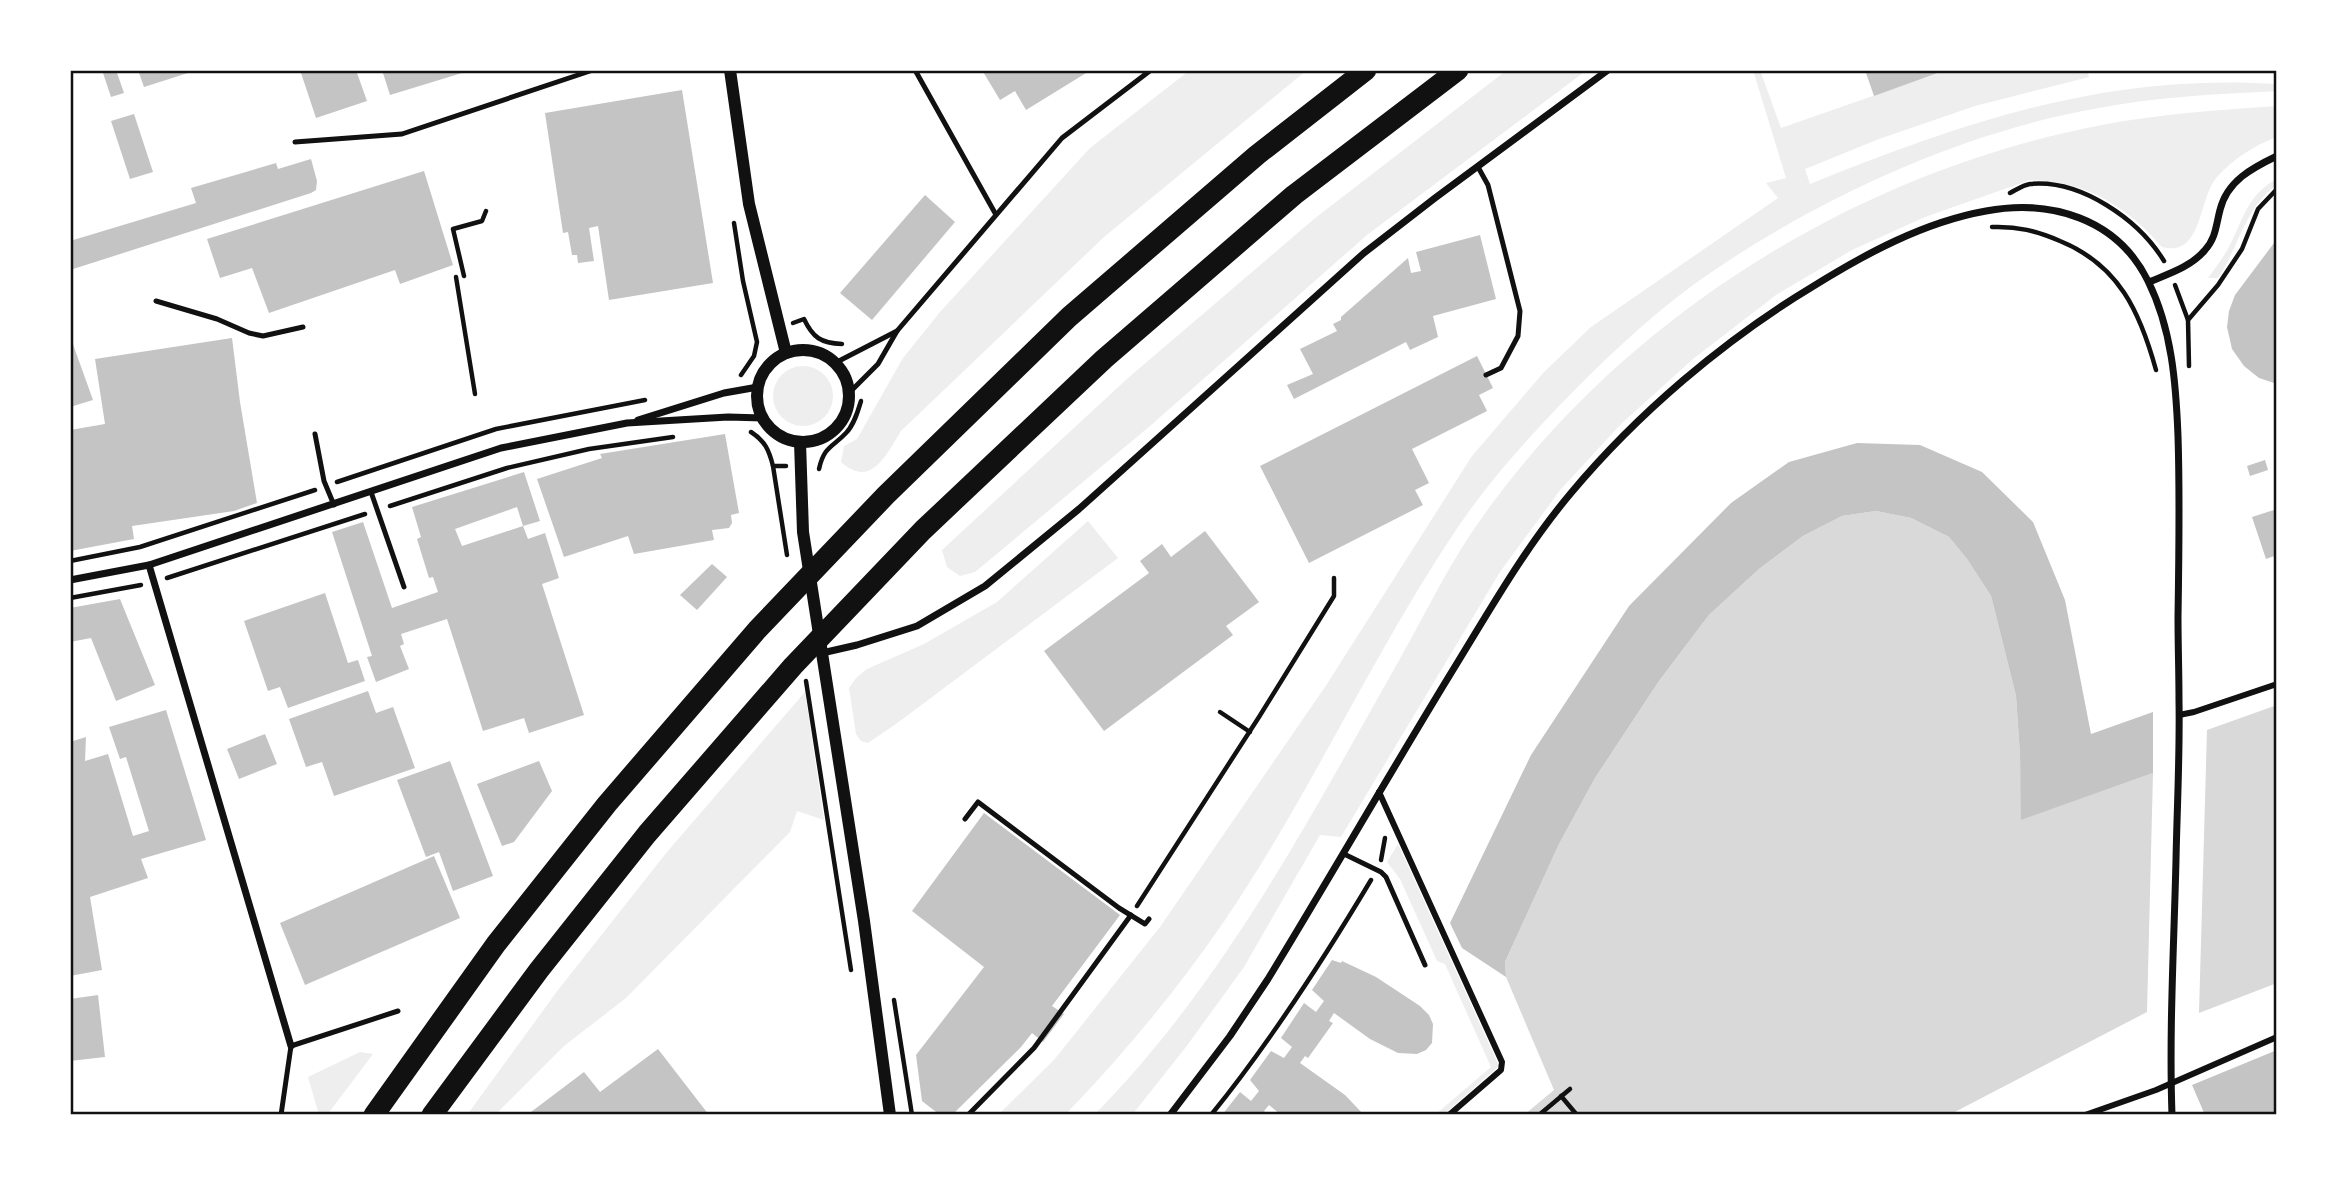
<svg xmlns="http://www.w3.org/2000/svg" width="2347" height="1185" font-family="'PT Sans',sans-serif">
<style>
.green{fill:#eee}
.water{fill:#d9d9d9}
.building{fill:#c4c4c4}
.lines{fill:none;stroke-linecap:round;stroke-linejoin:round}
.path{stroke:#111;stroke-width:4.5}
.service{stroke:#111;stroke-width:5}
.pedestrian{stroke:#111;stroke-width:6}
.minor{stroke:#111;stroke-width:7}
.tertiary{stroke:#111;stroke-width:12}
.motorway{stroke:#111;stroke-width:21}
.neatline{fill:none;stroke:#111;stroke-width:2.5}
</style>
<rect width="100%" height="100%" fill="#fff"/>
<g class="green">
<path d="M1190,70H1307L1104,237L901,431C886,455 871,489 841,462L844,446L857,439L903,358L940,312L1090,148Z"/>
<polygon points="1507,70 1587,70 1367,235 1150,426 975,572 960,576 947,567 942,550 1128,378 1314,219"/>
<path d="M1753,70H1760L1781,128L1947,70H2087L2089,77L1975,106L1879,139L1805,169L1810,184C1966,121 2106,73 2277,84V91C2216,94 2154,97 2093,109C1952,135 1805,204 1689,288C1642,323 1599,365 1558,407C1522,445 1486,485 1456,530C1372,655 1310,795 1225,920C1177,990 1124,1054 1065,1115H998L1054,1060L1160,927L1327,684L1472,456L1544,372L1591,327L1778,198L1766,183L1786,178Z"/>
<path d="M2277,106V137C2255,145 2233,159 2217,177C2198,198 2203,258 2162,247C2126,206 2086,181 2030,180L1925,217L1852,250L1776,295L1693,359L1621,424L1561,489L1500,572L1341,837L1320,835L1244,967L1186,1047L1132,1115H1094C1222,986 1308,821 1397,664C1421,622 1443,576 1470,535C1611,325 1850,174 2097,126C2156,114 2217,110 2277,106Z"/>
<path d="M2277,179V184C2243,211 2241,243 2218,278H2208C2216,267 2224,257 2230,245C2244,218 2247,195 2277,179Z"/>
<circle cx="803" cy="396" r="30"/>
<polygon points="1088,521 1118,558 896,724 868,743 861,741 856,734 849,688 856,678 867,669 924,644 997,602"/>
<polygon points="805,692 824,820 797,811 790,832 626,998 564,1046 495,1115 467,1115 558,990 667,852"/>
<polygon points="1398,844 1499,1066 1443,1115 1435,1115 1491,1067 1445,964 1437,961 1400,879 1387,862"/>
<polygon points="360,1052 373,1054 327,1115 319,1115 308,1077"/>
</g>
<g class="water">
<polygon points="1876,511 1911,518 1949,537 1967,559 1991,596 2016,696 2020,755 2022,819 2153,773 2147,1012 1949,1115 1524,1115 1554,1090 1506,977 1505,962 1559,844 1595,778 1659,681 1709,615 1759,569 1803,536 1842,516"/>
<polygon points="2277,705 2277,983 2199,1013 2207,730"/>
</g>
<g class="building">
<polygon points="102,70 116,70 124,93 111,97"/>
<polygon points="138,70 187,70 188,73 144,87"/>
<polygon points="300,70 356,70 367,101 316,118"/>
<polygon points="382,70 461,70 462,73 390,95"/>
<polygon points="982,70 1091,70 1026,110 1015,91 1000,100"/>
<polygon points="1865,70 1946,70 1874,96"/>
<polygon points="682,90 713,283 609,300 598,226 589,228 594,261 578,263 577,255 572,255 568,232 563,233 545,113"/>
<polygon points="134,114 153,172 130,179 111,121"/>
<polygon points="311,159 317,181 316,190 311,193 70,270 70,241 196,203 191,188 276,163 278,169"/>
<polygon points="424,171 453,265 400,284 395,270 269,313 252,268 220,278 207,239"/>
<polygon points="925,195 955,222 872,320 840,293"/>
<polygon points="1480,235 1496,299 1433,316 1438,337 1410,350 1406,342 1294,399 1287,385 1313,374 1300,349 1337,331 1333,324 1341,320 1341,317 1408,258 1411,273 1421,271 1416,252"/>
<polygon points="2277,239 2277,384 2259,378 2244,366 2232,349 2227,327 2229,311 2235,295"/>
<polygon points="70,336 93,400 70,407"/>
<polygon points="232,338 240,402 257,503 234,511 132,526 134,539 70,551 70,430 105,424 95,359"/>
<polygon points="1477,356 1493,388 1479,395 1487,411 1412,449 1429,483 1415,490 1423,505 1309,563 1260,466"/>
<polygon points="725,434 739,513 731,515 732,523 729,528 712,530 714,540 634,554 628,536 564,557 537,479 602,458 600,454"/>
<polygon points="1857,443 1920,445 1982,472 2033,522 2065,600 2091,734 2153,712 2153,773 2021,820 2020,755 2016,696 1991,596 1967,559 1949,537 1911,518 1876,511 1842,516 1803,536 1759,569 1709,615 1659,681 1595,778 1559,844 1505,962 1506,977 1462,948 1450,923 1531,755 1629,606 1731,503 1789,462"/>
<polygon points="2265,460 2268,470 2250,476 2247,466"/>
<polygon points="524,472 540,521 523,526 517,507 455,529 462,546 523,526 528,539 545,533 559,578 542,584 584,715 529,733 524,718 483,731 447,619 401,634 404,644 400,646 409,669 376,682 367,657 372,656 332,532 363,522 392,608 438,592 433,577 429,578 417,539 421,537 412,507"/>
<polygon points="2277,509 2277,555 2266,559 2252,517"/>
<polygon points="1205,531 1259,602 1226,626 1233,635 1104,731 1044,651 1149,573 1140,561 1162,544 1171,557"/>
<polygon points="712,564 727,577 697,610 680,595"/>
<polygon points="325,593 348,663 358,660 365,681 288,708 280,687 268,691 244,621"/>
<polygon points="120,599 155,685 116,701 91,638 70,642 70,608"/>
<polygon points="368,691 376,713 393,707 415,768 334,796 322,762 306,767 289,719"/>
<polygon points="166,710 206,840 141,859 148,878 90,897 102,970 70,976 70,742 86,737 85,761 108,754 133,836 149,831 126,757 120,759 109,727"/>
<polygon points="265,734 277,764 239,779 227,749"/>
<polygon points="450,761 493,876 453,891 439,852 426,857 397,780"/>
<polygon points="539,761 552,791 514,842 502,846 477,784"/>
<polygon points="984,813 1120,915 1052,1006 1064,1014 1043,1042 1032,1033 1021,1047 952,1115 940,1115 922,1101 916,1055 984,967 912,911"/>
<polygon points="434,856 460,918 305,985 280,923"/>
<polygon points="1332,960 1341,963 1342,961 1376,977 1420,1006 1429,1015 1433,1024 1432,1043 1426,1050 1417,1054 1398,1053 1370,1039 1334,1013 1329,1021 1333,1023 1308,1058 1305,1056 1300,1063 1345,1095 1364,1115 1281,1115 1269,1105 1264,1111 1268,1115 1222,1115 1240,1092 1251,1101 1259,1091 1250,1080 1271,1051 1284,1058 1292,1047 1281,1038 1304,1003 1316,1012 1324,1001 1312,990"/>
<polygon points="98,995 105,1057 70,1061 70,999"/>
<polygon points="658,1049 709,1115 527,1115 584,1072 600,1092"/>
<polygon points="2277,1050 2277,1115 2205,1115 2192,1085"/>
</g>
<g class="lines">
<g class="path">
<path d="M2010,193C2016,190 2023,185 2030,184C2081,179 2139,220 2164,261"/>
<polyline points="734,223 743,281 757,342 754,356 741,375"/>
<path d="M1992,227C2017,226 2037,231 2060,241C2119,265 2140,312 2156,370"/>
<polyline points="464,276 453,229 482,221 486,211"/>
<polyline points="456,277 475,394"/>
<polyline points="2175,285 2188,320"/>
<path d="M793,323L804,319C813,338 821,343 842,344"/>
<polyline points="2189,366 2188,320 2218,285 2242,249 2258,209 2277,189"/>
<path d="M751,432C765,441 769,450 773,466H786"/>
<polyline points="773,466 787,555"/>
<path d="M819,469C824,446 833,447 846,433C854,425 858,411 861,401"/>
<polyline points="337,482 496,429 645,400"/>
<polyline points="390,506 507,468 589,449 673,437"/>
<polyline points="70,561 140,547 315,490"/>
<polyline points="167,578 365,514"/>
<polyline points="70,598 141,585"/>
<polyline points="806,681 851,970"/>
<polyline points="1220,712 1250,732"/>
<polyline points="1381,860 1385,838"/>
<polyline points="1137,906 1259,717 1334,596 1334,578"/>
<polyline points="894,1000 912,1115"/>
<polyline points="1561,1096 1577,1115"/>
<path d="M1211,1115C1271,1041 1322,962 1371,880"/>
<polyline points="1539,1115 1570,1089"/>
</g>
<g class="service">
<polyline points="915,70 995,213"/>
<polyline points="295,142 402,134 593,70"/>
<polyline points="1478,167 1488,185 1520,311 1518,336 1501,368 1486,375"/>
<polyline points="156,301 217,319 249,333 263,336 303,327"/>
<polyline points="835,363 897,331"/>
<polyline points="849,393 878,364 897,331 1062,138 1151,70"/>
<polyline points="315,434 324,481 334,505"/>
<polyline points="371,492 404,587"/>
<polyline points="965,819 978,802 1119,908 1145,924 1149,919"/>
<polyline points="1344,854 1381,872 1386,877 1425,965"/>
<polyline points="281,1115 291,1046 398,1011"/>
<polyline points="968,1115 1034,1048 1131,915"/>
</g>
<g class="pedestrian">
<polyline points="2179,715 2194,712 2277,684"/>
<polyline points="1379,792 1502,1062 1501,1070 1449,1115"/>
<polyline points="2085,1115 2156,1090 2277,1037"/>
</g>
<g class="minor">
<path d="M2149,282C2168,274 2191,267 2205,250C2216,238 2216,225 2220,210C2227,181 2252,168 2277,156"/>
<polyline points="638,420 724,393 758,387"/>
<polyline points="149,565 291,1046"/>
<polyline points="70,580 149,565 501,448 627,423 728,417 763,418"/>
<polyline points="822,653 857,645 917,626 985,586 1079,509 1364,253 1435,198 1608,70"/>
<path d="M1170,1115L1230,1036L1268,979C1329,879 1387,778 1448,678C1487,615 1523,550 1571,493C1637,414 1724,340 1812,287C1865,254 1924,222 1986,211C2050,199 2117,218 2148,281C2172,329 2176,384 2178,436C2180,496 2179,556 2178,617C2178,645 2179,673 2179,701C2180,754 2177,808 2176,860C2174,945 2169,1030 2172,1115"/>
</g>
<g class="tertiary">
<polyline points="730,70 749,204 786,353"/>
<circle cx="803" cy="396" r="46"/>
<polyline points="800,442 803,532 864,921 890,1115"/>
</g>
<g class="motorway">
<polyline points="374,1115 496,944 607,804 757,630 886,495 1069,317 1257,155 1366,70"/>
<polyline points="432,1115 539,970 647,834 793,666 923,530 1104,359 1294,195 1458,70"/>
</g>
</g>
<rect width="2347" height="1185" fill="none" stroke="#ffffff" stroke-width="144"/>
<rect x="72" y="72" width="2203" height="1041" class="neatline"/>
</svg>
